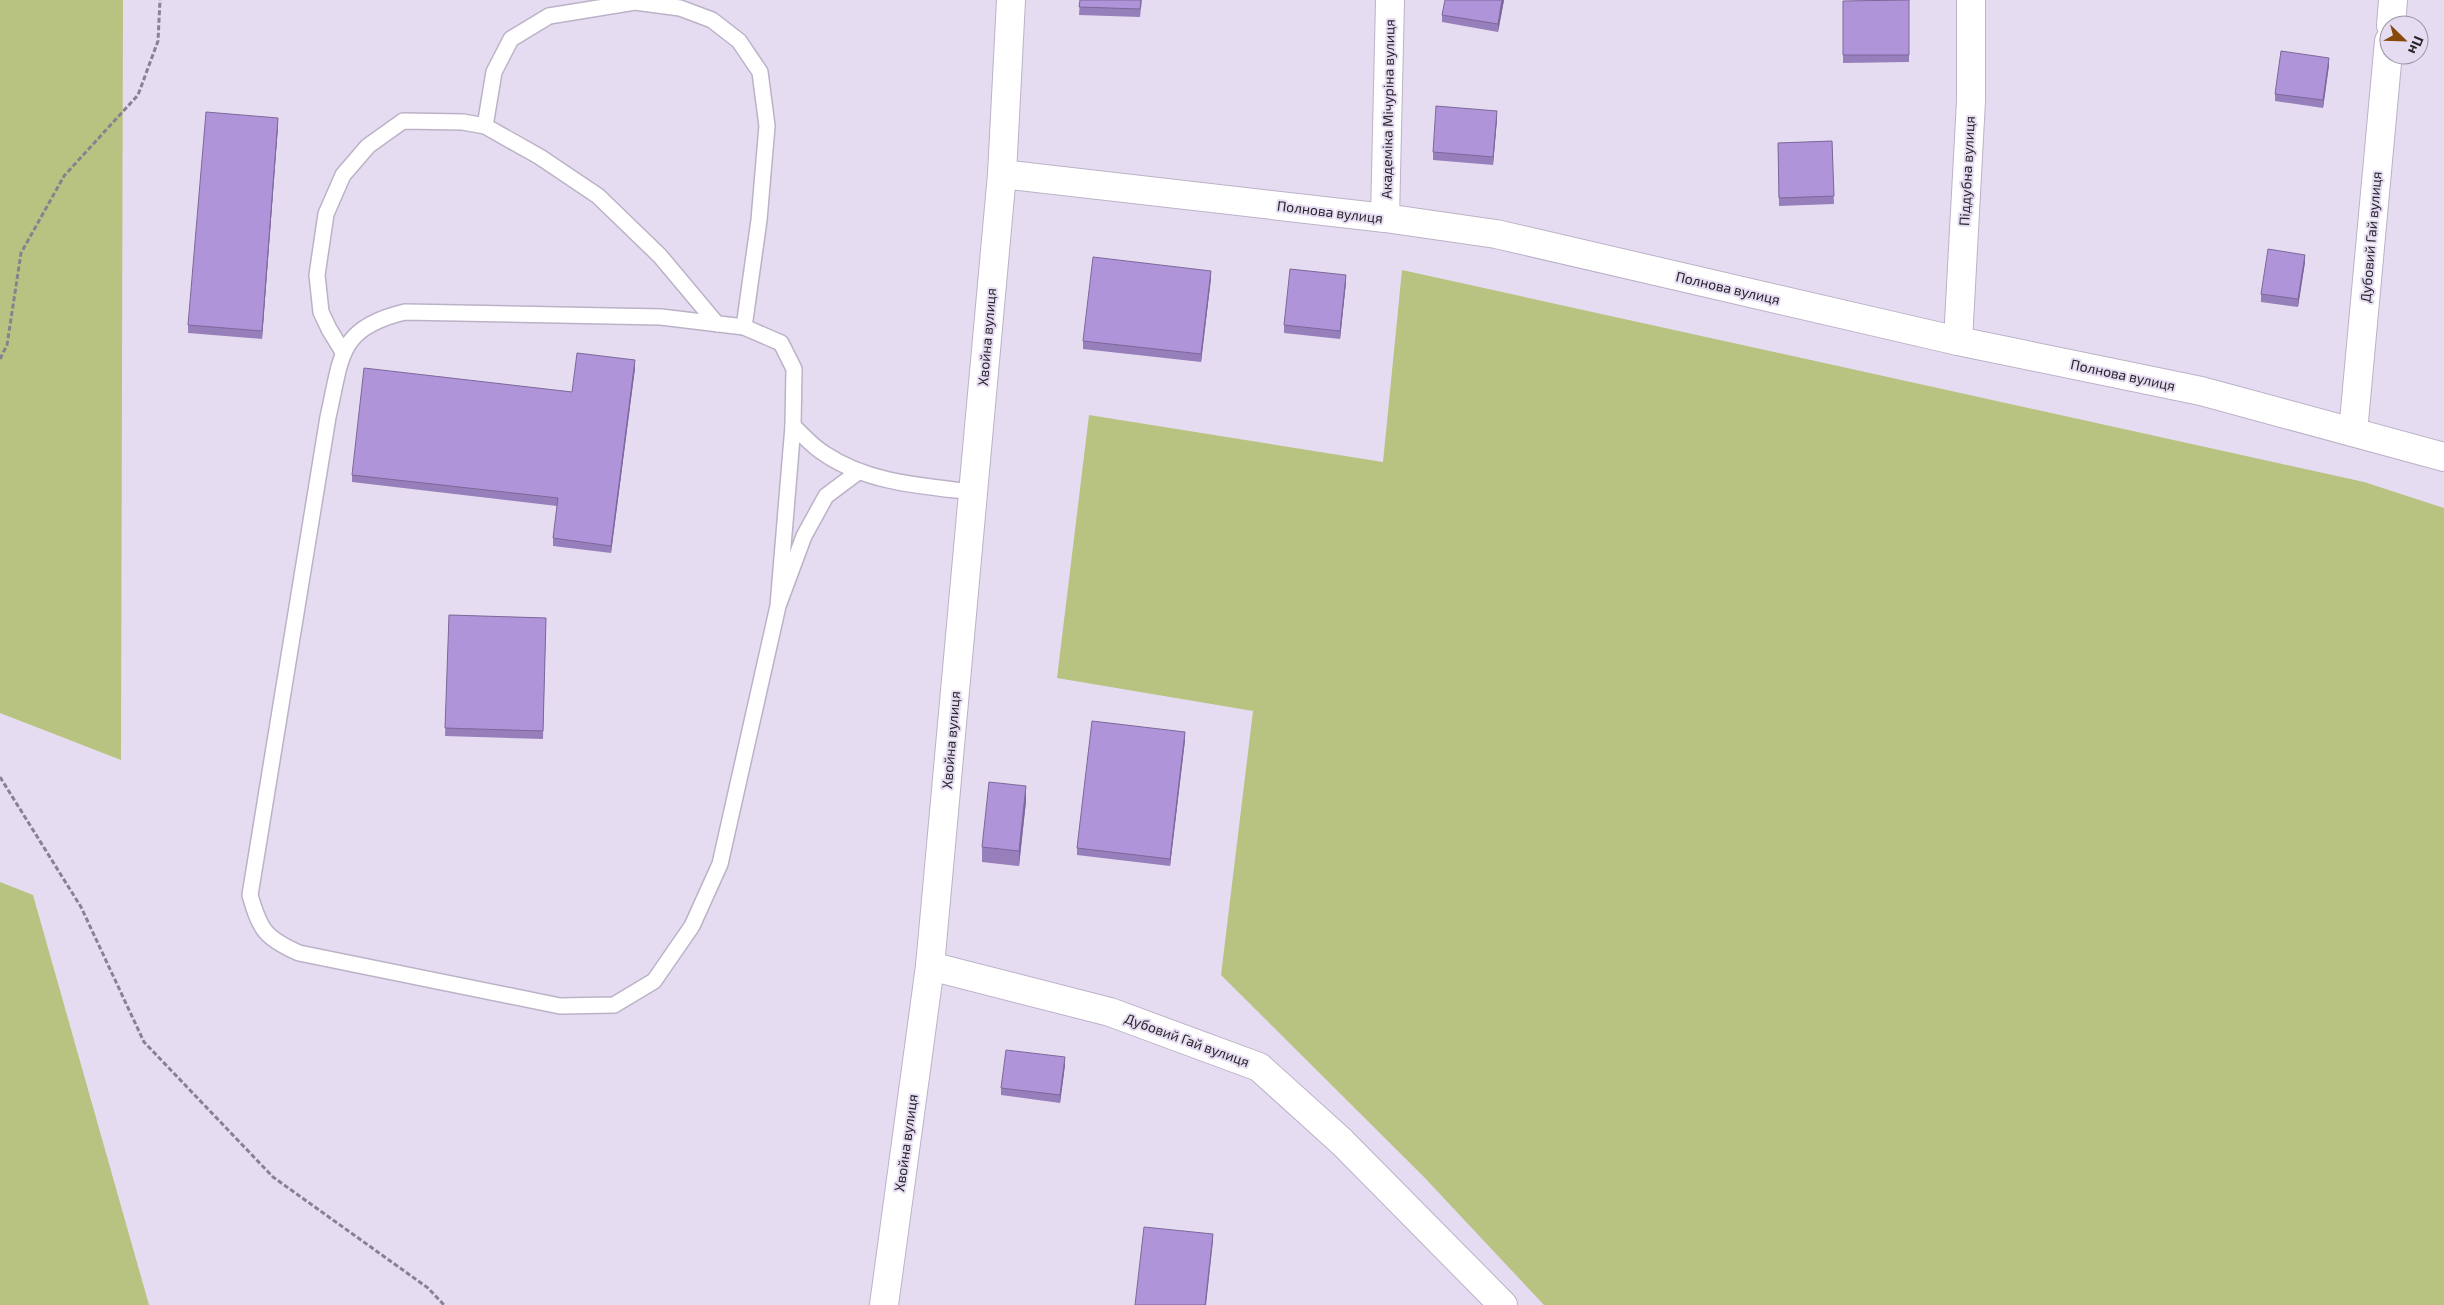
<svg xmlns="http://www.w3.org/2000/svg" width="2444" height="1305" font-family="'Exo 2',sans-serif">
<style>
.green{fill:#b8c381}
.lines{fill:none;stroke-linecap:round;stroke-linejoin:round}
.service-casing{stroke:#bcb2c7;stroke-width:18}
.minor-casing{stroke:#bcb2c7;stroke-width:30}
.tertiary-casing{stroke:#bcb2c7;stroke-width:30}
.path{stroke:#888290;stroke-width:3;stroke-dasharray:5 2.5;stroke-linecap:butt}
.service{stroke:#fff;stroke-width:15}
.minor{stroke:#fff;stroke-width:28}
.tertiary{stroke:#fff;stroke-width:28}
.wall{fill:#977fbb}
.shaded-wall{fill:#7b6899}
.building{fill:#b094da;stroke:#7b6899}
.labels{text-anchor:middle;stroke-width:4;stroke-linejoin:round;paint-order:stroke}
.street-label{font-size:14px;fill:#28252c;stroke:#e6dcf1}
</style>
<rect width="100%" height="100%" fill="#e6dcf1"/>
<g class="green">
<polygon points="0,0 123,0 121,760 0,713"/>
<polygon points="1402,270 2364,482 2444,508 2444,1305 1544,1305 1423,1176 1221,975 1253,711 1057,678 1089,415 1383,462"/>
<polygon points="0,882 33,895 149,1305 0,1305"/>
</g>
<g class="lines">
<defs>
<g id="service">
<polyline points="485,126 494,72 511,39 549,16 635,2 680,8 712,20 739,41 760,72 767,126 759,220 744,327"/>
<polyline points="343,352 329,329 321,312 317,275 326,214 343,175 368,146 403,121 463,122 485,126 540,157 598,196 660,256 717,324"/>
<path d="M793,426C803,435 813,447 825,454C868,483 922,486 973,492"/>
<path d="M778,606L793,426L794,369L781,343L744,327L661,317L405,312C337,328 342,357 328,417L250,895C260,930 265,938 299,953L560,1006L614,1005L654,981L692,926L720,864L778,606L804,536L826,496L858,472"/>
</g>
<g id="minor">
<polyline points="2391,25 2393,0"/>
<polyline points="1002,174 1011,0"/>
<polyline points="1385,218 1390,0"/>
<polyline points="1958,341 1971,101 1971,0"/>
<polyline points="2353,432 2389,41"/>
<polyline points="930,966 1110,1012 1259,1067 1342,1142 1503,1305"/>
</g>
<polyline id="tertiary" points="884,1305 930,966 1002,174 1385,218 1496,234 1958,341 2201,391 2444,457"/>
</defs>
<use href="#service" class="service-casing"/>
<use href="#minor" class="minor-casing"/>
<use href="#tertiary" class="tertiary-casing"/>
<g class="path">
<polyline points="0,359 7,345 21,253 64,176 138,95 158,41 160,0"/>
<polyline points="0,777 81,907 144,1042 273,1177 428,1288 444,1305"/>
</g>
<use href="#service" class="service"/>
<use href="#minor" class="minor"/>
<use href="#tertiary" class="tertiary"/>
</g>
<g class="wall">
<polygon points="1080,0 1142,0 1140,17 1079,15"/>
<polygon points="1504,0 1498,32 1442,22 1442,15"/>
<polygon points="1909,0 1909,62 1843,63 1843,1"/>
<polygon points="2329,65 2323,108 2275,101 2275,94"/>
<polygon points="1497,119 1493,165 1433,160 1433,152"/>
<polygon points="278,126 262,339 188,333 188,325"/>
<polygon points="1832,141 1834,204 1779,206 1778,143"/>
<polygon points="2305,262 2298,307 2261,302 2261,294"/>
<polygon points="1211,278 1201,362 1083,349 1083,341"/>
<polygon points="1346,282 1340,339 1284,333 1284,325"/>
<polygon points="635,368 611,553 553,546 553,538 557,506 352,482 352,475"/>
<polygon points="449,615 546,618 543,739 445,736"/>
<polygon points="1185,740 1170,866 1077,855 1077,848"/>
<polygon points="1026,801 1019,866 982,862 982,847"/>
<polygon points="1065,1065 1060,1103 1001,1095 1001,1088"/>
</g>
<g class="shaded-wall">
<polygon points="1502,0 1504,0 1498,32 1498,24"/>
<polygon points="2329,58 2329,65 2323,108 2323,100"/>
<polygon points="1497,111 1497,119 1493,165 1493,157"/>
<polygon points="278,118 278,126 262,339 262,331"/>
<polygon points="2305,255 2305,262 2298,307 2298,299"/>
<polygon points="1211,271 1211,278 1201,362 1201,354"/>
<polygon points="1346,275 1346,282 1340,339 1340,331"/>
<polygon points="635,360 635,368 611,553 611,546"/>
<polygon points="1185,732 1185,740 1170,866 1170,859"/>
<polygon points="1026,786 1026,801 1019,866 1019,851"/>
<polygon points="1065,1057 1065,1065 1060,1103 1060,1095"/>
<polygon points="1213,1234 1213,1241 1206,1305 1205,1305"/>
</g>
<g class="building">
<polygon points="1080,0 1141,0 1140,9 1079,7"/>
<polygon points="1445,0 1502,0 1498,24 1442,15"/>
<polygon points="1909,0 1909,55 1843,55 1843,1"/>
<polygon points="2281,51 2329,58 2323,100 2275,94"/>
<polygon points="1436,106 1497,111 1493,157 1433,152"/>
<polygon points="206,112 278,118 262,331 188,325"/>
<polygon points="1832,141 1834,196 1779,198 1778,143"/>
<polygon points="2268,249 2305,255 2298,299 2261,294"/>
<polygon points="1093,257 1211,271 1201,354 1083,341"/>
<polygon points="1290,269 1346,275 1340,331 1284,325"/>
<polygon points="577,353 635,360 611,546 553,538 558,498 352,475 364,368 572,392"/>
<polygon points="449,615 546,618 543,731 445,728"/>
<polygon points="1092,721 1185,732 1170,859 1077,848"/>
<polygon points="989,782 1026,786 1019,851 982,847"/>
<polygon points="1006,1050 1065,1057 1060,1095 1001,1088"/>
<polygon points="1144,1227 1213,1234 1205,1305 1135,1305"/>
</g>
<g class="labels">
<g class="street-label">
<text transform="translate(1388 109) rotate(-89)" y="5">Академіка Мічуріна вулиця</text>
<text transform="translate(1967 171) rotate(-87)" y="5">Піддубна вулиця</text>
<text transform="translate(1330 212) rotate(7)" y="5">Полнова вулиця</text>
<text transform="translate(2371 237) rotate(-85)" y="5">Дубовий Гай вулиця</text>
<text transform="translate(1728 288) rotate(13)" y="5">Полнова вулиця</text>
<text transform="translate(987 337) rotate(-85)" y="5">Хвойна вулиця</text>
<text transform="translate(2123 375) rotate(12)" y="5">Полнова вулиця</text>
<text transform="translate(951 740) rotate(-85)" y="5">Хвойна вулиця</text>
<text transform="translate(1187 1040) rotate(20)" y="5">Дубовий Гай вулиця</text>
<text transform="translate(906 1143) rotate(-82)" y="5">Хвойна вулиця</text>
</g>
</g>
<g transform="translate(2404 40) rotate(113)"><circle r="24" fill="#e6dcf1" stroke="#9a93a2"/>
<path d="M0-4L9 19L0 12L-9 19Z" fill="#87490b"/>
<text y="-8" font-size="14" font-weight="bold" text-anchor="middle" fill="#28252c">Пн</text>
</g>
</svg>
